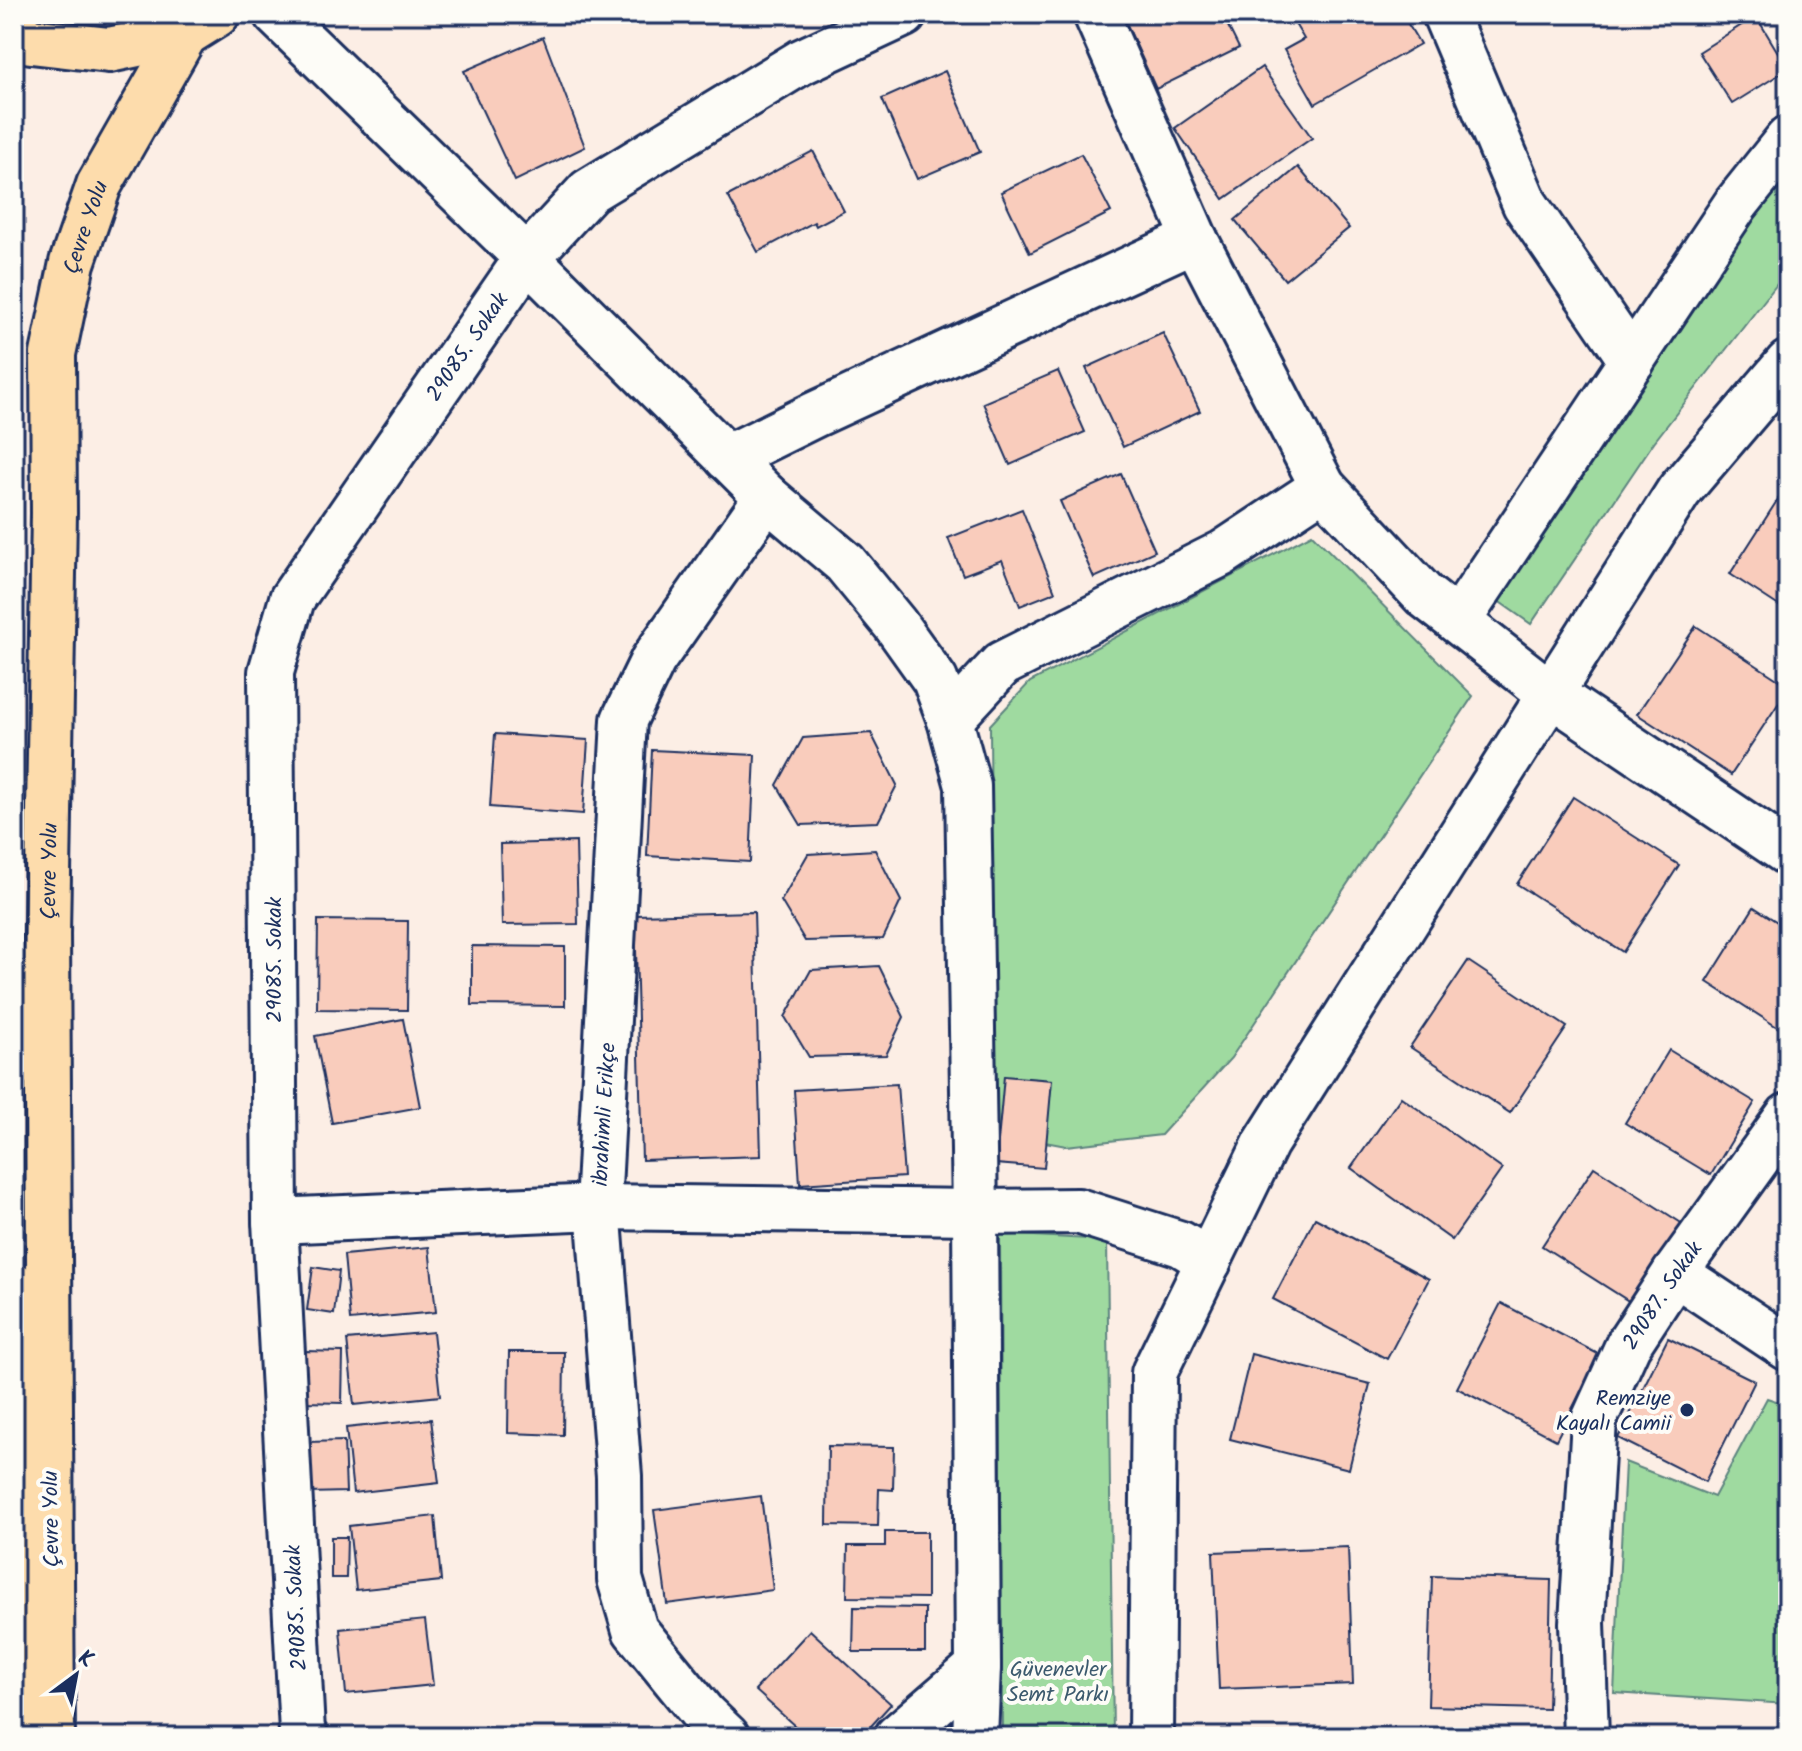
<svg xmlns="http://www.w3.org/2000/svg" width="1802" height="1751" font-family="Kalam,sans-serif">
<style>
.green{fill:#9fdaa0;stroke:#5d847f;stroke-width:2}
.building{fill:#f9ccbc;stroke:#1b2f5e;stroke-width:2}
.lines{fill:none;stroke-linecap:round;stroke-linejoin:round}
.minor-casing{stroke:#1b2f5e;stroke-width:50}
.major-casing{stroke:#1b2f5e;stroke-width:50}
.minor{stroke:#fdfcf7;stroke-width:44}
.major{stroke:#fddcac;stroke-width:44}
.poi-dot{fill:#1b2f5e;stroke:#fdfcf7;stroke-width:3}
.labels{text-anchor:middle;stroke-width:8;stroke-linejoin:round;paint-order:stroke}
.street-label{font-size:22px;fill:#1b2f5e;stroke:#fdfcf7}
.poi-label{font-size:22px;fill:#1b2f5e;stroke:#fdfcf7;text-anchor:end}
.park-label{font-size:22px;fill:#3c5a6e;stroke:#fdfcf7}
</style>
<rect width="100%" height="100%" fill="#fceee5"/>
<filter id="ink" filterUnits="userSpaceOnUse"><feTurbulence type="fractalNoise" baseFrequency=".0125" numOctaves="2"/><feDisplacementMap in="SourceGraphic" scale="16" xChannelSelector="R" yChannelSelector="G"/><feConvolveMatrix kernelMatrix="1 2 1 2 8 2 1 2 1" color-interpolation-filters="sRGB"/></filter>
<g filter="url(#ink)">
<g class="green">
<polygon points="1788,167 1788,270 1654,442 1531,624 1494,598 1622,405"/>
<polygon points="1312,534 1473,696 1231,1058 1161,1135 1066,1146 993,1132 990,725 1030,682"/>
<polygon points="1000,1234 1107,1240 1113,1737 1002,1737"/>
<polygon points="1767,1398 1788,1405 1788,1704 1614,1693 1625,1462 1714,1497"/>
</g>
<g class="building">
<polygon points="1122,14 1222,14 1239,48 1156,89"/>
<polygon points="1289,14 1402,14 1420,44 1315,104 1284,50 1304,39"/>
<polygon points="1756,16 1788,69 1732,104 1699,52"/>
<polygon points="543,37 585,147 515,181 464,71"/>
<polygon points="1262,67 1312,138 1224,199 1175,128"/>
<polygon points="945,71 980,152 917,179 882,99"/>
<polygon points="813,151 844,211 816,226 814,222 758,252 728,196"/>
<polygon points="1081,154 1111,212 1030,253 1001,192"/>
<polygon points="1298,167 1349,228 1285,280 1235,220"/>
<polygon points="1163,333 1200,411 1123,447 1086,368"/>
<polygon points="1058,371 1085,432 1010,465 983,403"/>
<polygon points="1121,474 1155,551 1094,578 1060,501"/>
<polygon points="1780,496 1788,501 1788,612 1730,574"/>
<polygon points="1022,509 1055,592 1020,606 1002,560 963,575 948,538"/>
<polygon points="1696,626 1788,686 1788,689 1731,775 1637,714"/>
<polygon points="871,733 897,785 878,822 801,825 777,785 803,738"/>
<polygon points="495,734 588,740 583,814 490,807"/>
<polygon points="652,750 755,755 750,862 647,856"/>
<polygon points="1573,797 1679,865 1623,952 1517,884"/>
<polygon points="576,842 578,924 502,925 500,844"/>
<polygon points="875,850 901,901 883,939 805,941 781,901 808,854"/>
<polygon points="1754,907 1788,929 1788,1034 1707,982"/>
<polygon points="754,912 761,1156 642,1160 635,915"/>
<polygon points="318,920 408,921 407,1010 317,1009"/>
<polygon points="472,946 565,947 565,1006 472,1005"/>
<polygon points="1468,961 1567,1027 1510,1113 1410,1047"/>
<polygon points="879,966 904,1017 886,1055 809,1057 785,1017 811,970"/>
<polygon points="403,1019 420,1107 332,1123 315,1036"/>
<polygon points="1669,1050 1755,1102 1711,1175 1625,1123"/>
<polygon points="1004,1076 1052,1080 1044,1168 996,1164"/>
<polygon points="897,1084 904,1177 800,1184 794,1090"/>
<polygon points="1401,1097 1502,1169 1452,1240 1351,1168"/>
<polygon points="1594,1167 1686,1226 1635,1305 1542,1246"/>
<polygon points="1315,1218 1429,1279 1387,1359 1273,1299"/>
<polygon points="429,1247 436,1312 350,1320 344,1255"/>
<polygon points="313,1267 339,1271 334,1314 307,1310"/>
<polygon points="1501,1303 1600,1355 1556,1440 1457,1388"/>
<polygon points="433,1332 440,1396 354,1405 347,1340"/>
<polygon points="1668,1338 1755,1381 1705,1482 1618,1438"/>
<polygon points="305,1351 343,1352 342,1403 304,1402"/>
<polygon points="509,1352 564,1352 563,1435 508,1433"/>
<polygon points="1251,1354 1370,1384 1349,1469 1230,1439"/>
<polygon points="431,1419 439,1483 353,1493 346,1428"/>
<polygon points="344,1441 346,1492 308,1493 307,1442"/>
<polygon points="828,1446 894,1447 893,1490 879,1489 878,1526 827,1525"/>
<polygon points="761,1496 773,1590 667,1604 654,1510"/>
<polygon points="435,1516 441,1581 356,1590 349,1526"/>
<polygon points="885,1532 927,1532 927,1598 847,1597 848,1546 885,1546"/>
<polygon points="331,1537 347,1537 346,1578 331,1578"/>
<polygon points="1348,1547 1353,1684 1219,1689 1213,1552"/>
<polygon points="1432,1576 1551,1580 1548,1709 1428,1706"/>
<polygon points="854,1607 925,1608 925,1652 853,1652"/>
<polygon points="425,1620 433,1685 346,1694 340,1629"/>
<polygon points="810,1630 891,1704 861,1737 807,1737 755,1690"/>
</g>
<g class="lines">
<defs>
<g id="minor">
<polyline points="276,14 527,258 767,497 845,563 895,624 935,680 950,720 968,786 975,1212 978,1667 975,1737"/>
<polyline points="1096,14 1195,239 1323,487 1424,595 1551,694 1788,853"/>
<polyline points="1445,14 1525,204 1632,361"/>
<polyline points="727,458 814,415 1195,239"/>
<polyline points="1458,621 1736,204 1788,139"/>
<polyline points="950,720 1002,664 1223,553 1323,487"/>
<polyline points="275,1221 598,1207 975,1212 1078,1211 1181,1244 1209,1261"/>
<polyline points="1675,1273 1788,1348"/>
<path id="s1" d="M306,1737L302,1732L275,1221L271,672L292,599L527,258L589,191L801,62L904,14"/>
<path id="s2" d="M727,1737L704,1715L635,1630L620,1579L619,1476L598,1207L624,720L653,660L767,497"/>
<polyline points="897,1737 978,1667"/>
<polyline points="1151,1737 1154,1373 1266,1143 1679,491 1788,363"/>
<path id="s3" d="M1586,1737L1582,1623L1594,1420L1628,1345L1675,1273L1788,1116"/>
</g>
<g id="major">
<polyline points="14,33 31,41 109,50 185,34 217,14"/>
<polyline points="14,1064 28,992"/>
<polyline points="14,1286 19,1615 18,1737"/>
<path id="s4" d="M52,1737L47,934L54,513L53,354L72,263L99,185L185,34"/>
</g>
</defs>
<use href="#minor" class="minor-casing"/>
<use href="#major" class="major-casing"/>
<use href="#minor" class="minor"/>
<use href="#major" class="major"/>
</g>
</g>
<circle class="poi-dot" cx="1687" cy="1410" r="8"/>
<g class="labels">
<g class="street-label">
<text dy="8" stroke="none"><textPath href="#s4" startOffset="1514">Çevre Yolu</textPath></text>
<text dy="8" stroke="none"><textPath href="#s1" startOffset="1450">29085. Sokak</textPath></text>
<text dy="8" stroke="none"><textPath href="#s4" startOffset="866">Çevre Yolu</textPath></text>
<text transform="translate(273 960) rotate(-90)" y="8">29085. Sokak</text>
<text dy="8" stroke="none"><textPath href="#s2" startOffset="660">ibrahimli Erikçe</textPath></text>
<text dy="8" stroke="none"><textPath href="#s3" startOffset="460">29087. Sokak</textPath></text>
<text transform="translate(50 1519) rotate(-91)" y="8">Çevre Yolu</text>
<text transform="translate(295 1608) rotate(-93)" y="8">29085. Sokak</text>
</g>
<g class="poi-label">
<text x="1671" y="1405">Remziye<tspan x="1671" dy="25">Kayalı Camii</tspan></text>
</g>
<g class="park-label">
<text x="1058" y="1676">Güvenevler<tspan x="1058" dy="25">Semt Parkı</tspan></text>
</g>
</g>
<rect width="1802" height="1751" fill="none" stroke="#fdfcf7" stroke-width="48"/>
<rect x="24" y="24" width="1754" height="1703" fill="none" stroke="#1b2f5e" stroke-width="3" filter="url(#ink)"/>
<g transform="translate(76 1675) rotate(32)" stroke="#fdfcf7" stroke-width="6" paint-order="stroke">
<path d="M0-6L14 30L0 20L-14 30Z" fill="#1b2f5e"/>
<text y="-12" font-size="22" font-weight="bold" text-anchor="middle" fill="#1b2f5e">K</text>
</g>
</svg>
